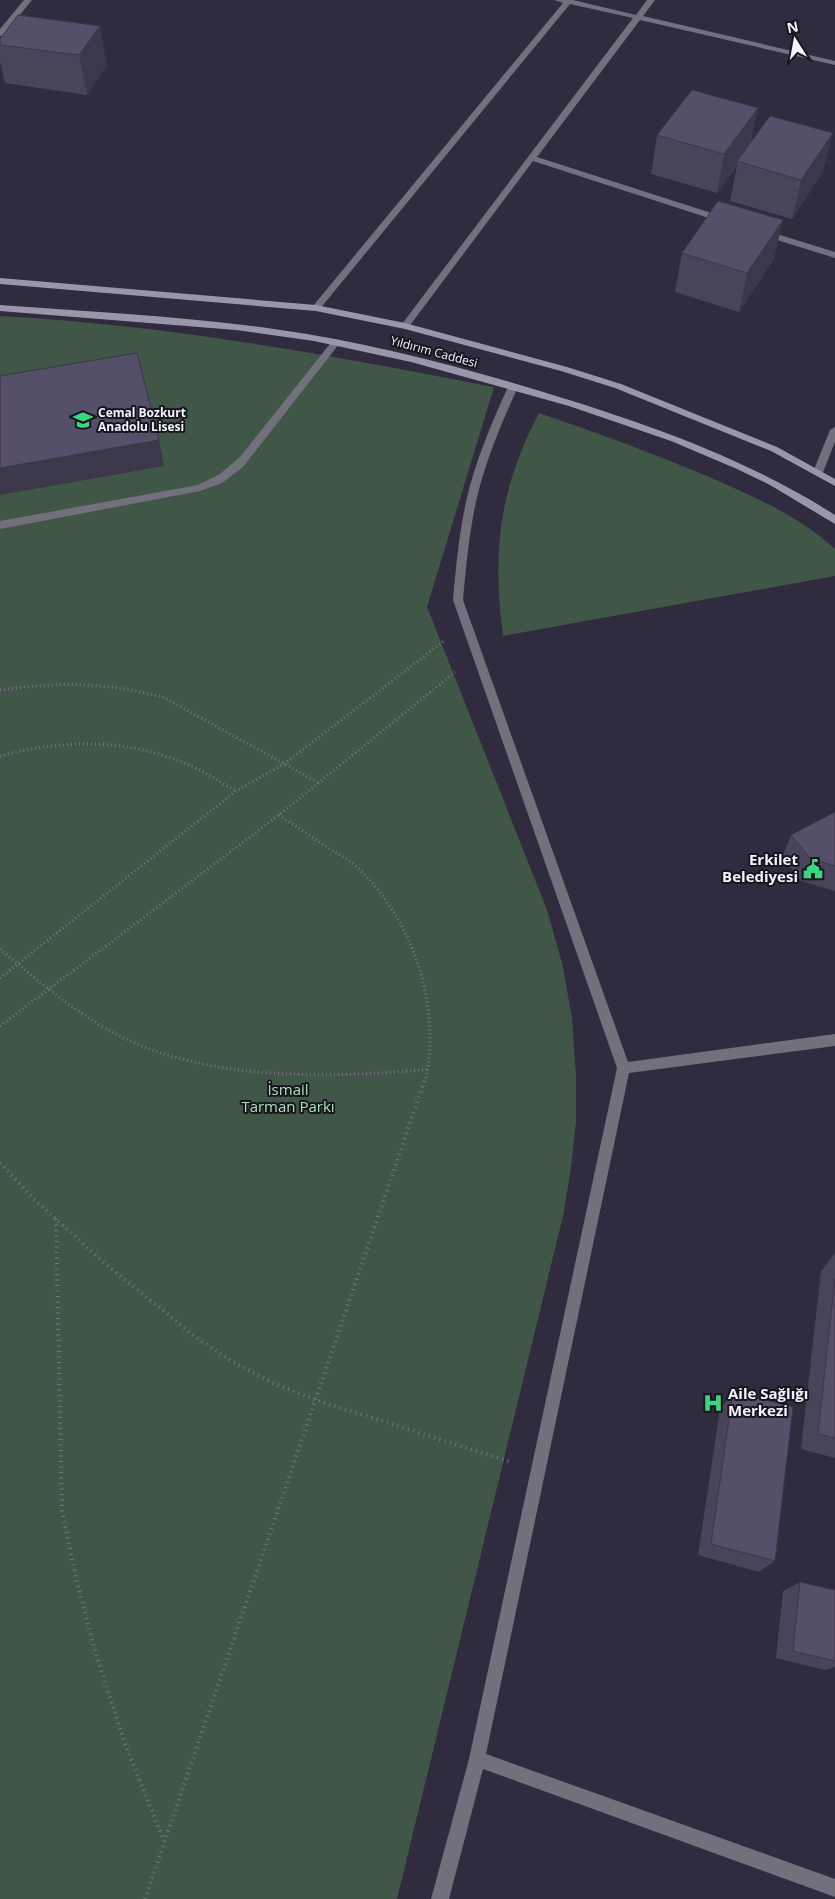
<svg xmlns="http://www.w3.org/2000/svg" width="835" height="1899" font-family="'Open Sans',sans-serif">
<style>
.green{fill:#405747}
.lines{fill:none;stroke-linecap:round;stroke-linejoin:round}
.path-far1{stroke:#787384;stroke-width:3;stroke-dasharray:1 3;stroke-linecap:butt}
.path{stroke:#787384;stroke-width:4;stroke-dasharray:1 4.5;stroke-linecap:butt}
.street{fill:#73707d;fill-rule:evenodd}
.secondary{fill:#9a95aa;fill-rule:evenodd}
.wall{fill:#4a445b}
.shaded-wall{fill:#3c374a}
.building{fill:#564f6a;stroke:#3c374a}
.labels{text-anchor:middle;stroke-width:4;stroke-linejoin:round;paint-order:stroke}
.far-street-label{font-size:12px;fill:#f5f2fe;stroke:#17151e}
.far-poi-label{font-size:12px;font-weight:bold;fill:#f5f2fe;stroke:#17151e;text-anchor:start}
.poi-label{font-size:15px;font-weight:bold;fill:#f5f2fe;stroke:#17151e;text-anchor:end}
.park-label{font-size:15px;fill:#ace0bb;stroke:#17151e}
</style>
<rect width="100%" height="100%" fill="#302b3e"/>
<g class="green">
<path d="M0,316C167,325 330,355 494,387L427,607L547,910L562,963L572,1017L576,1076V1121L571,1168L563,1216L397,1899H0Z"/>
<path d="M539,413C596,432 652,453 707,476C752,496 798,515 835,549V576L503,636C492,550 499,490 539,413Z"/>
</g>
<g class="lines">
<g class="path-far1">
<path d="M0,690C57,682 109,682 165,698L319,783"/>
<path d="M0,756C64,739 127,738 189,765C205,772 220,782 236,791"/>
<path d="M279,815C297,827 315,839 333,851C341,856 351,861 358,868C405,913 431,978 430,1043C429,1057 429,1068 425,1081"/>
<path d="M0,949C37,980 74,1012 116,1034C205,1081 331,1079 429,1069"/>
<polyline points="0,978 236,791 284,764 444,641"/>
<polyline points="0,1026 279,815 455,672"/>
</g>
<g class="path">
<polyline points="0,1163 37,1202 102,1261 197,1338 233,1362 273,1383 316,1400 511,1462"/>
<polyline points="56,1219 62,1511 77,1582 96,1654 126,1747 164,1841"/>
<polyline points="145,1899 425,1079"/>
</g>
<g class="street">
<polygon points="24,0 32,0 3,36 0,36 0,29"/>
<polygon points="554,0 573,0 636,15 647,0 655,0 643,16 835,61 835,65 640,20 537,157 727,218 727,222 721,222 533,161 408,328 402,328 402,324 633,18 570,4 319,310 313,310 313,306 563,3"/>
<polygon points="764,230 835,252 835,258 761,235 761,231"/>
<polygon points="336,339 341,342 339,344 243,467 222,483 200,491 0,529 0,521 198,485 220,474 240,457 333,340"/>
<path d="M513,384L518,387C501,424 485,462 476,502C469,534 466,567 463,600L628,1062L835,1034V1046L629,1073L486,1754L835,1879V1897L483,1769L449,1899H431L469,1759L617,1068L453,600C456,567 459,534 466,502C475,462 491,424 508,387Z"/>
<polygon points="835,427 835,442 823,472 822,474 814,474 813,472 830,430"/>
</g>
<g class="secondary">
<polygon points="0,278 316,305 405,323 567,367 621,384 777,447 835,479 835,486 771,451 615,388 561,371 405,329 316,311 0,284"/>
<path d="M0,305C91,312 183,316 274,329C361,341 446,363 530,388C636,420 741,455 835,515V524L770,485L737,469L671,441L569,406L411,362L314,341L236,330L0,311Z"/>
</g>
</g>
<g class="wall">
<polygon points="18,15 107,65 87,95 5,83 0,61 0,39"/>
<polygon points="657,135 751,143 823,172 792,219 730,201 737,166 717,193 651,174"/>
<polygon points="682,253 774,259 739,312 675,292"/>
<polygon points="835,812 835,891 801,881 782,857 791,835"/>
<polygon points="835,1253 835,1458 801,1449 821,1271"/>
<polygon points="733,1392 775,1561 759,1572 698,1555 720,1409"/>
<polygon points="800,1582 835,1590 835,1667 825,1670 776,1658 783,1591"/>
</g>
<g class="shaded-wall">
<polygon points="100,26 107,65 87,95 79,55"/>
<polygon points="758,108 750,147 737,161 737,166 717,193 724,154"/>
<polygon points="833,133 823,172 792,219 801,180"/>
<polygon points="783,220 774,259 739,312 747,273"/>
<polygon points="159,440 164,466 0,495 0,468"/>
</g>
<g class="building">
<polygon points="18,15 100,26 79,55 0,45 0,39"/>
<polygon points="692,90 758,108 724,154 657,135"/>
<polygon points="770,116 833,133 801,180 737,161"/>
<polygon points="718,201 783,220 747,273 682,253"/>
<polygon points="137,353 159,440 0,468 0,376"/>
<polygon points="835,812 835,866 811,859 791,835"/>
<polygon points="835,1279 835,1438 818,1434"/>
<polygon points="733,1392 793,1407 775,1561 711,1544"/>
<polygon points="800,1582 835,1590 835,1661 793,1651"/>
</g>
<defs>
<symbol id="school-bare" viewBox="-9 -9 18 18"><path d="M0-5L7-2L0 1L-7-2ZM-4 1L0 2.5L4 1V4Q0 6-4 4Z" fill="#3ad77f" stroke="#17151e" stroke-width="2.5" paint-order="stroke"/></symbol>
<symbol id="civic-bare" viewBox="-9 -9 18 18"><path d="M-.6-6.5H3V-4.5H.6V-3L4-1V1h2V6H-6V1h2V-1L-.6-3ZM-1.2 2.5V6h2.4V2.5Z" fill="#3ad77f" stroke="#17151e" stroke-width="2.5" paint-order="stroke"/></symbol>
<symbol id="hospital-bare" viewBox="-9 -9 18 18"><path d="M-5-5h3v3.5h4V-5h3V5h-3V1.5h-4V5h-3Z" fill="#3ad77f" stroke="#17151e" stroke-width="2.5" paint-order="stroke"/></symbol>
</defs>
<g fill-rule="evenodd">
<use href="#school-bare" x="69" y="406" width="28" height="28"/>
<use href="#civic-bare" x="799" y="855" width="28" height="28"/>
<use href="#hospital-bare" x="699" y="1389" width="28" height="28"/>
</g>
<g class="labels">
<g class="far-street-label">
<text transform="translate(434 352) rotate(15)" y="4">Yıldırım Caddesi</text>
</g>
<g class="far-poi-label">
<text x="98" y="417">Cemal Bozkurt<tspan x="98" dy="14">Anadolu Lisesi</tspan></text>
</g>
<g class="poi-label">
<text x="798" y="865">Erkilet<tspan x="798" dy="17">Belediyesi</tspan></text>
<text x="728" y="1399" text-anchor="start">Aile Sağlığı<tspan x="728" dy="17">Merkezi</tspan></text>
</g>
<g class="park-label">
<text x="288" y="1095">İsmail<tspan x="288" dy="17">Tarman Parkı</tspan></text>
</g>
</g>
<g transform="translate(795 40) rotate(349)" stroke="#17151e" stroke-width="4" paint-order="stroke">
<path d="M0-4L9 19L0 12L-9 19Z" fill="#f5f2fe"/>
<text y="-8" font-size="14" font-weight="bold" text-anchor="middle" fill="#f5f2fe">N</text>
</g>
</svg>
